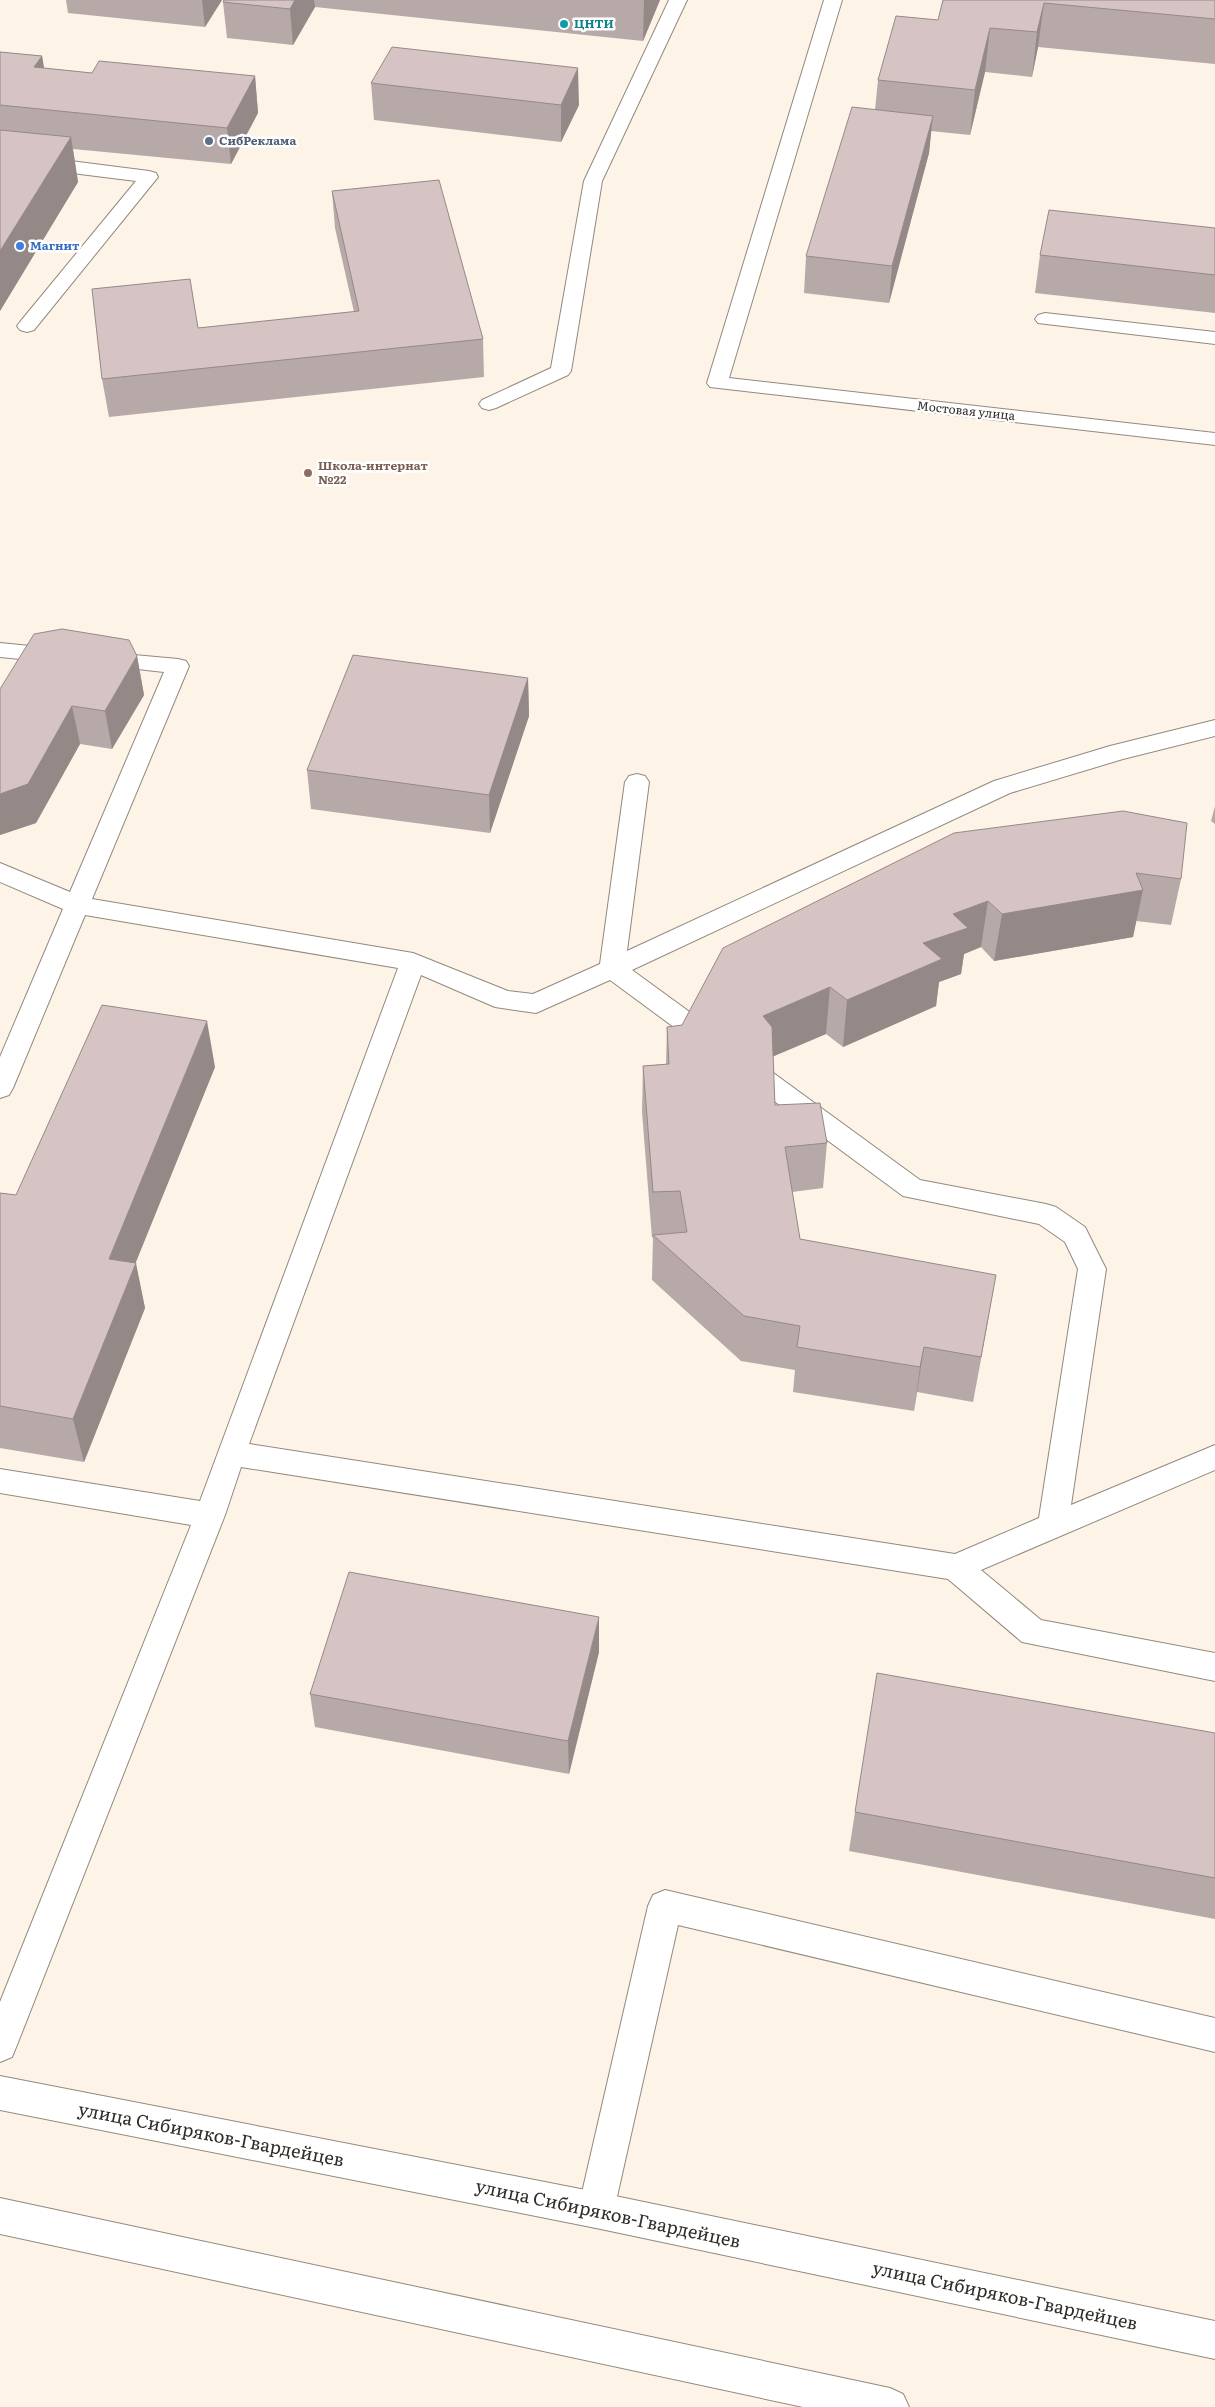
<svg xmlns="http://www.w3.org/2000/svg" width="1215" height="2407" font-family="Literata,serif">
<style>
.lines{fill:none;stroke-linecap:round;stroke-linejoin:round}
.lane-casing{stroke:#92897e;stroke-width:2}
.secondary-casing{stroke:#92897e;stroke-width:2}
.lane{fill:#fff;fill-rule:evenodd}
.secondary{fill:#fff;fill-rule:evenodd}
.wall{fill:#b7a9a8}
.shaded-wall{fill:#958988}
.building{fill:#d5c4c3;stroke:#958988}
.culture-dot{fill:#0f9aa8;stroke:#fff;stroke-width:2}
.service-dot{fill:#5c6f8a;stroke:#fff;stroke-width:2}
.shop-dot{fill:#3f7fe0;stroke:#fff;stroke-width:2}
.education-dot{fill:#8d6e63;stroke:#fff;stroke-width:2}
.labels{text-anchor:middle;stroke-width:5;stroke-linejoin:round;paint-order:stroke}
.far-culture-label{font-size:12px;font-weight:bold;fill:#0d838f;stroke:#fff;text-anchor:start}
.far-service-label{font-size:12px;font-weight:bold;fill:#4e5e75;stroke:#fff;text-anchor:start}
.far-shop-label{font-size:12px;font-weight:bold;fill:#366cbe;stroke:#fff;text-anchor:start}
.far-street-label{font-size:12px;fill:#302c27;stroke:#fff}
.far-education-label{font-size:12px;font-weight:bold;fill:#785e54;stroke:#fff;text-anchor:start}
.near-street-label{font-size:18px;fill:#302c27;stroke:#fff}
</style>
<rect width="100%" height="100%" fill="#fdf3e7"/>
<g class="lines">
<defs>
<g id="lane">
<polygon points="669,0 687,0 602,181 571,371 568,375 496,408 489,410 482,408 479,404 482,400 551,368 584,181"/>
<polygon points="824,0 842,0 729,378 1215,433 1215,445 710,387 707,383"/>
<polygon points="0,152 149,171 156,173 158,177 34,330 27,332 20,330 17,326 20,322 136,181 0,164"/>
<polygon points="1045,313 1215,332 1215,344 1038,323 1035,319 1038,315"/>
<polygon points="0,643 61,649 69,651 72,656 69,661 61,663 0,657"/>
<path d="M101,652L178,659L186,661L189,666L92,899L413,953L508,991L533,994L600,964L625,782L629,776L637,774L645,776L649,782L627,951L994,781L1110,746L1215,720V736L1123,759L1010,793L632,970L920,1180L1046,1204L1056,1207L1085,1227L1106,1269L1071,1505L1215,1445V1470L981,1570L1041,1620L1215,1653V1681L1022,1642L948,1579L241,1467L225,1515L17,2045L12,2057L0,2062V2002L191,1525L0,1493V1469L200,1501L398,968L85,915L13,1088L9,1095L0,1098V1057L63,909L0,882V863L70,892L164,672L93,664L90,659L93,654ZM421,975L495,1007L536,1013L610,980L903,1196L1039,1224L1065,1242L1078,1269L1039,1518L955,1554L249,1444Z"/>
<polygon points="665,1890 1215,2018 1215,2052 678,1925 614,2210 609,2223 596,2228 583,2223 578,2210 648,1906 653,1895"/>
</g>
<g id="secondary">
<polygon points="0,2076 596,2192 1215,2321 1215,2359 596,2228 0,2110"/>
<polygon points="0,2198 890,2388 903,2394 909,2407 803,2407 0,2234"/>
</g>
</defs>
<use href="#lane" class="lane-casing"/>
<use href="#secondary" class="secondary-casing"/>
<use href="#lane" class="lane"/>
<use href="#secondary" class="secondary"/>
</g>
<g class="wall">
<polygon points="66,0 222,0 205,27 68,13"/>
<polygon points="224,0 660,0 643,41 315,7 293,45 227,38 223,2"/>
<polygon points="943,0 1215,0 1215,64 1038,47 1032,77 985,72 970,135 931,131 929,153 889,303 804,293 806,256 875,110 878,80 938,20"/>
<polygon points="0,52 42,56 44,68 92,73 255,76 258,113 231,164 73,149 78,182 0,311"/>
<polygon points="371,83 579,105 561,142 374,120"/>
<polygon points="332,191 483,339 484,377 109,417 102,379 198,328 354,312 335,228"/>
<polygon points="1215,228 1215,313 1035,293 1040,255"/>
<polygon points="137,656 144,695 112,749 80,744 36,823 0,835 0,689"/>
<polygon points="528,678 529,716 490,833 311,809 307,770"/>
<polygon points="1215,806 1215,824 1211,821"/>
<polygon points="954,833 1181,879 1171,925 1136,921 1133,937 994,961 981,947 964,954 961,974 939,982 936,1006 843,1047 826,1034 773,1056 775,1105 827,1143 823,1188 792,1192 800,1239 988,1320 973,1402 917,1392 914,1411 793,1392 795,1370 741,1361 652,1280 653,1237 652,1238 642,1112 643,1066 666,1064 667,1027 682,1025"/>
<polygon points="215,1067 135,1263 145,1308 84,1462 0,1448 0,1193 16,1195"/>
<polygon points="599,1652 569,1774 315,1727 310,1694"/>
<polygon points="1215,1733 1215,1919 849,1851 855,1812"/>
</g>
<g class="shaded-wall">
<polygon points="202,0 222,0 205,27"/>
<polygon points="295,0 314,0 315,7 293,45 290,9"/>
<polygon points="644,0 660,0 643,41"/>
<polygon points="1044,3 1038,47 1032,77 1037,32"/>
<polygon points="990,28 985,72 970,135 975,90"/>
<polygon points="42,56 48,92 34,67"/>
<polygon points="578,68 579,105 561,142 561,105"/>
<polygon points="255,76 258,113 231,164 227,128"/>
<polygon points="933,116 929,153 889,303 892,266"/>
<polygon points="71,137 78,182 0,311 0,251"/>
<polygon points="137,656 144,695 112,749 105,711"/>
<polygon points="528,678 529,716 490,833 489,795"/>
<polygon points="72,706 80,744 36,823 0,835 0,794"/>
<polygon points="1143,890 1133,937 994,961 1002,914"/>
<polygon points="988,901 981,947 964,954 961,974 939,982 936,1006 843,1047 847,1000 923,943 953,914"/>
<polygon points="830,987 826,1034 760,1062 763,1016"/>
<polygon points="207,1021 215,1067 119,1304 109,1259"/>
<polygon points="136,1263 145,1308 84,1462 73,1419"/>
<polygon points="996,1275 988,1320 973,1402 981,1357"/>
<polygon points="924,1347 917,1392 914,1411 920,1367"/>
<polygon points="599,1617 599,1652 569,1774 568,1741"/>
</g>
<g class="building">
<polygon points="224,0 295,0 290,9 223,2"/>
<polygon points="943,0 1215,0 1215,19 1044,3 1037,32 990,28 975,90 878,80 896,16 938,20"/>
<polygon points="392,47 578,68 561,105 371,83"/>
<polygon points="0,52 42,56 34,67 92,73 99,61 255,76 227,128 0,105"/>
<polygon points="852,107 933,116 892,266 806,256"/>
<polygon points="0,130 71,137 0,251"/>
<polygon points="439,180 483,339 102,379 92,289 190,279 198,328 359,311 332,191"/>
<polygon points="1049,210 1215,228 1215,275 1040,255"/>
<polygon points="62,629 129,640 137,656 105,711 72,706 28,784 0,794 0,689 34,634"/>
<polygon points="353,655 528,678 489,795 307,770"/>
<polygon points="1123,811 1187,823 1181,879 1136,873 1143,890 1002,914 988,901 953,914 968,928 923,943 942,959 847,1000 830,987 763,1016 772,1027 775,1105 820,1103 827,1143 785,1147 800,1239 996,1275 981,1357 924,1347 920,1367 797,1347 800,1326 744,1316 653,1235 687,1232 680,1191 653,1192 643,1066 669,1064 667,1027 682,1025 723,948 954,833"/>
<polygon points="102,1005 207,1021 109,1259 136,1263 73,1419 0,1406 0,1193 16,1195"/>
<polygon points="349,1572 599,1617 568,1741 310,1694"/>
<polygon points="877,1673 1215,1733 1215,1878 855,1812"/>
</g>
<circle class="culture-dot" cx="564" cy="24" r="5"/>
<circle class="service-dot" cx="209" cy="141" r="5"/>
<circle class="shop-dot" cx="20" cy="246" r="5"/>
<circle class="education-dot" cx="308" cy="473" r="5"/>
<g class="labels">
<g class="far-culture-label">
<text x="574" y="28">ЦНТИ</text>
</g>
<g class="far-service-label">
<text x="219" y="145">СибРеклама</text>
</g>
<g class="far-shop-label">
<text x="30" y="250">Магнит</text>
</g>
<g class="far-street-label">
<text transform="translate(966 411) rotate(6)" y="4">Мостовая улица</text>
</g>
<g class="far-education-label">
<text x="318" y="470">Школа-интернат<tspan x="318" dy="14">№22</tspan></text>
</g>
<g class="near-street-label">
<text transform="translate(211 2135) rotate(11)" y="6">улица Сибиряков-Гвардейцев</text>
<text transform="translate(608 2214) rotate(12)" y="6">улица Сибиряков-Гвардейцев</text>
<text transform="translate(1005 2296) rotate(12)" y="6">улица Сибиряков-Гвардейцев</text>
</g>
</g>
</svg>
